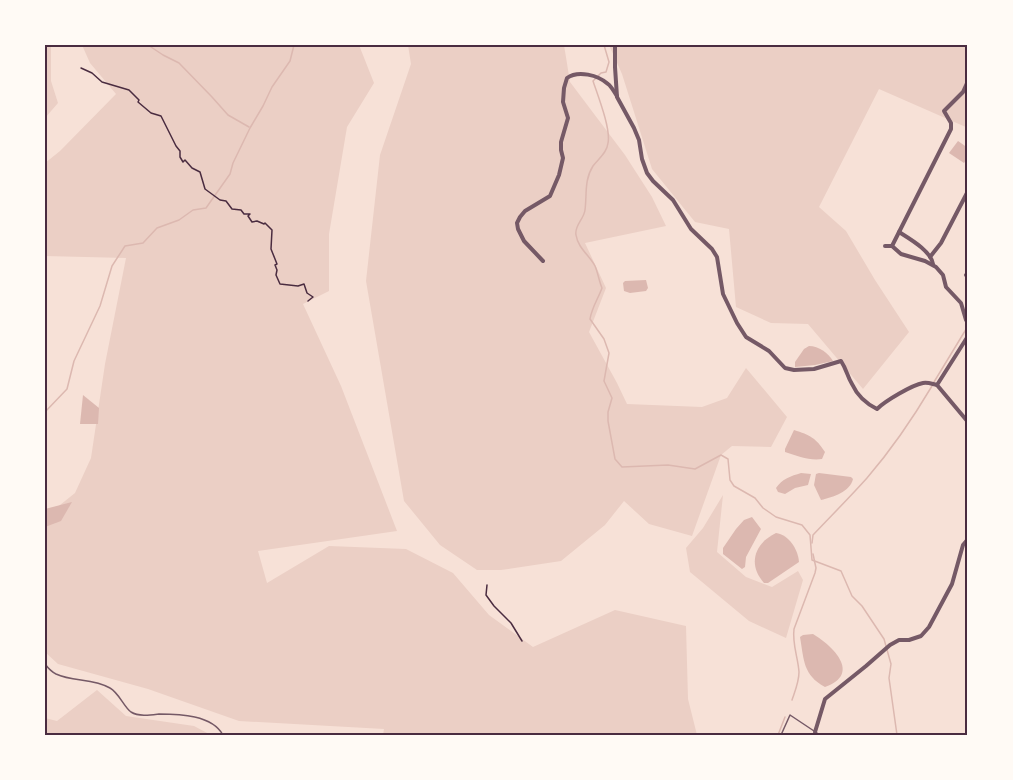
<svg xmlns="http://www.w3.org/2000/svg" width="1013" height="780" font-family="'Exo 2',sans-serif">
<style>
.green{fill:#ebcfc5}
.water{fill:#dcb8b0}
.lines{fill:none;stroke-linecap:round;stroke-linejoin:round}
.stream{stroke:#dcb8b0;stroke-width:1.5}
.path{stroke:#4a2c40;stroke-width:1.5}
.service{stroke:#755966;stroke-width:1.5}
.minor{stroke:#755966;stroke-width:4}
.neatline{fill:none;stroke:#4a2c40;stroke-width:2}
</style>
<rect width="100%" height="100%" fill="#f7e1d7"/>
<g class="green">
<polygon points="45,45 51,45 51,81 58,103 45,118"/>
<polygon points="82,45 359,45 374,83 347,127 329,234 329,291 303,304 341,386 397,531 258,551 267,583 329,546 406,549 453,573 489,615 533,647 615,610 686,626 688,699 697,735 383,735 384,729 239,721 148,689 58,664 45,652 45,517 75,493 91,458 105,364 126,258 45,256 45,163 60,151 116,94 90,63"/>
<polygon points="408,45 564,45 570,82 625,155 652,197 666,226 585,243 606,288 589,332 617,383 627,404 702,407 727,398 746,368 787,417 771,447 732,446 721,455 692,536 649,524 624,501 605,525 561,561 501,570 477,570 440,545 404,501 366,281 380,155 411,64"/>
<polygon points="609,45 968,45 968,128 879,89 819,207 846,231 875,280 909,332 863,389 808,324 771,323 736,307 729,229 695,222 652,169 622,74"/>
<polygon points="723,495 717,552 746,577 772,587 798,571 803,580 786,638 749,621 690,572 686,548 703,528"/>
<polygon points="97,690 126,716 194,726 211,735 45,735 45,718 57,721"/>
</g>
<g class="water">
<polygon points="958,141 968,148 968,157 964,163 949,153"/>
<polygon points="646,280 648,288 646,291 630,293 624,291 623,283 625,281"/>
<path d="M809,346C819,346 828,353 833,361L815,365L795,367V362L804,349Z"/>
<polygon points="83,395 99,408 98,424 80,424"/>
<path d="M794,430C810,435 816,438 825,452L822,459C810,461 797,456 785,452V449Z"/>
<path d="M801,473L811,474L808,485L795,488L785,494L778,492L776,488C782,479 791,476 801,473Z"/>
<path d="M819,473L851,477L853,479C850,492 833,497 821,500L814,485L816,474Z"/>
<polygon points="72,502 61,521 45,527 45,509"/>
<polygon points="752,517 761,529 746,557 745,567 742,569 723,554 723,548 736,529 744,520"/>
<path d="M776,533C789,535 798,549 799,562L768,583H764C747,564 755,543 776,533Z"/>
<path d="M813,634C833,646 862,674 825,687C803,675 804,660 800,637L803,635Z"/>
</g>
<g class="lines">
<g class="stream">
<polyline points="148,45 163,55 179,63 212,97 228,115 249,127"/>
<path d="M604,45L609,62L606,72L601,73L593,81C598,96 611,129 608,143C607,153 598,159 593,166C584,180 587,195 585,210C584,219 574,226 576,235C578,248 589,255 595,266C598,273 599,281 602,288C598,299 592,307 590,319L604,339L609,353L604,381L612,398L608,412V421L615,459L622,467L668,465L695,469L721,455L728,459L730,480L734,486L755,498L763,508L776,517L802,525L810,535L812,560L841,571L852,596L862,606L884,639L891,664L889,678L897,735"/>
<polyline points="934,382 968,326"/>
<polyline points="45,412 67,389 74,361 100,306 112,266 125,246 143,243 157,228 179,220 193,210 206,208 230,174 233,163 250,128 263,106 272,87 290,61 294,45"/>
<path d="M812,543L813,535C831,516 850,497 867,478C892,449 913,418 932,386"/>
<path d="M792,700C795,691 799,682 799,672C798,657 792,644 794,629L815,573L816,568L813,554"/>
<polyline points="778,735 785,717"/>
</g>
<g class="path">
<polyline points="81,68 92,73 102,82 129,90 139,100 138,102 151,113 161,116 176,146 180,151 180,157 183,162 185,160 192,168 200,172 205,189 220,200 226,201 232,209 241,210 244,214 250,214 248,216 252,222 257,221 264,224 265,223 272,230 271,249 277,264 275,265 277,270 276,275 280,284 298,286 304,284 307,293 313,297 308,301"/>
<polyline points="487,585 486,595 494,606 511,623 522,641"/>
</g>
<g class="service">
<path d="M45,664C48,668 52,672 56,674C73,682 93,678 110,688C119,693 124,707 131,712C139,717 151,715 159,714C180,714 212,715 223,735"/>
<polyline points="781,735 790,715 820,735"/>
</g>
<g class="minor">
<path d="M615,45V67L617,97L634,128L639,140L642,159L647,173L653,181L673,200L691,229L712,249L717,257L723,294L737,323L746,337L769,351L785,368L794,370L814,369L841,361C847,370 847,376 852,384C857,395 867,404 877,409C885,401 912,385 923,383C928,382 932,384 937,385"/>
<polyline points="968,62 968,63"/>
<path d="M899,232C910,239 931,251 933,264"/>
<polyline points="885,246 892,246 901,254 925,261 936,267 943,275 946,287 961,303 966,320 968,323"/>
<polyline points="892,246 951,129 951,123 944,111 963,92 968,81"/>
<polyline points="930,257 941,243 968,191"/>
<path d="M543,261L524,241L518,229L517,223L520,217L525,211L550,196L559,175L563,158L561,150V142L568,118L563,102L564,88L567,78C578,70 598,75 608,84C612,87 614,92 617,96"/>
<polyline points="966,275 968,277"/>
<polyline points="968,336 937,385 968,422"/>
<polyline points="815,732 825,699 866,666 890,645 899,640 909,640 921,636 929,627 952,584 963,545 968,539"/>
</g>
</g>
<rect width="1013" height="780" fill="none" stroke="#fffaf5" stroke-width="93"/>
<rect x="46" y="46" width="920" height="688" class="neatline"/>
</svg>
